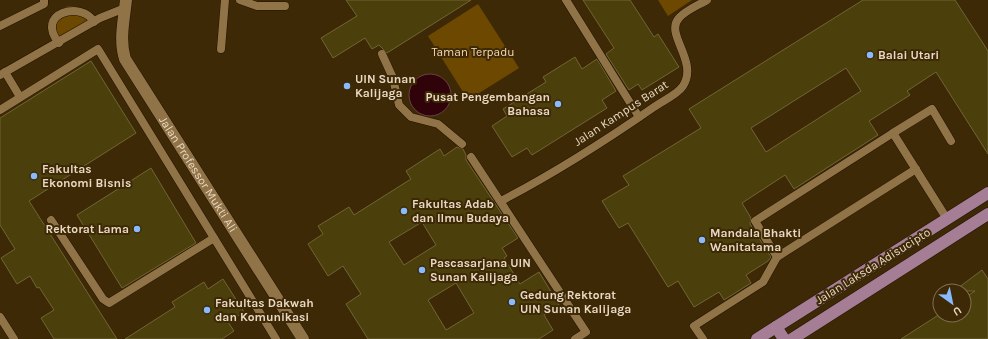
<svg xmlns="http://www.w3.org/2000/svg" width="988" height="339" font-family="Karla,sans-serif">
<style>
.green{fill:#6d4800}
.water{fill:#30020a;stroke:#684242}
.building{fill:#4b400b;stroke:#716534;fill-rule:evenodd}
.lines{fill:none;stroke-linecap:round;stroke-linejoin:round}
.lane-casing{stroke:#211300;stroke-width:9}
.secondary-casing{stroke:#211300;stroke-width:13}
.primary-casing{stroke:#211300;stroke-width:13}
.lane{stroke:#917348;stroke-width:8}
.secondary{stroke:#917348;stroke-width:12}
.primary{stroke:#a57d94;stroke-width:12}
.poi-dot{fill:#89bafc;stroke:#3e2907;stroke-width:1.5}
.labels{text-anchor:middle;stroke-width:4;stroke-linejoin:round;paint-order:stroke}
.park-label{font-size:12px;fill:#f5d9b1;stroke:#3e2907}
.poi-label{font-size:12px;font-weight:bold;fill:#e9d9c3;stroke:#3e2907;text-anchor:start}
.street-label{font-size:12px;fill:#e9d9c3;stroke:#3e2907}
</style>
<rect width="100%" height="100%" fill="#3e2907"/>
<g class="green">
<polygon points="658,0 692,0 668,16"/>
<polygon points="478,4 519,68 468,100 428,36"/>
<path d="M69,6C82,6 87,11 93,22L56,38L54,19L63,8Z"/>
</g>
<circle class="water" cx="430" cy="95" r="21"/>
<g class="building">
<polygon points="346,0 471,0 387,53 379,45 372,49 365,38 333,58 321,38 357,16"/>
<polygon points="583,0 630,0 654,37 658,34 679,67 642,90 638,84 629,90 606,54 614,48"/>
<path d="M863,0H955L988,51V154L936,72L907,91L910,95L869,121L878,135L794,189L785,175L742,203L751,218L750,224L771,257L768,261L746,275L751,283L724,300L719,292L694,307L678,281L668,287L628,223L619,228L602,201L629,185L623,176L701,128L689,109ZM846,68L861,91L766,152L751,128Z"/>
<polygon points="575,57 582,69 597,59 616,91 602,100 607,108 532,155 527,148 512,157 492,126 507,116 503,109 546,82 543,77"/>
<polygon points="91,61 136,133 29,201 117,339 54,339 41,318 54,310 39,287 37,288 30,276 17,284 1,258 15,249 0,225 0,118"/>
<path d="M457,147L463,149L466,155V160L518,238L502,248L507,256L504,258L520,284L539,272L559,305L544,315L553,330L539,339H368L346,304L361,294L343,266L328,276L308,244L323,234L318,226L349,207L354,215L411,179L406,171L440,149L444,156ZM422,222L436,245L404,265L389,242ZM456,283L474,313L446,330L428,300Z"/>
<polygon points="151,168 196,243 122,288 77,215"/>
<polygon points="982,270 988,279 988,339 901,339 940,314 964,315 964,298 975,291 954,291"/>
<polygon points="223,279 244,312 228,322 234,331 222,339 125,339 175,307 172,302 204,282 208,289"/>
</g>
<g class="lines">
<defs>
<g id="lane">
<polyline points="240,0 257,6 285,6"/>
<polyline points="566,0 639,117"/>
<polyline points="0,26 44,4 44,0"/>
<path d="M59,43C34,13 82,0 94,22"/>
<polyline points="221,49 225,0"/>
<polyline points="382,54 393,78 399,105 411,117 438,124 462,144"/>
<polyline points="5,72 20,97"/>
<polyline points="0,75 100,18 125,8"/>
<polyline points="0,110 98,49 276,339"/>
<polyline points="893,133 932,109 951,141"/>
<polyline points="471,157 586,332 575,339"/>
<path d="M501,201C553,174 605,141 654,107C662,101 677,95 683,86C699,61 664,34 679,18C686,10 699,5 707,0"/>
<polyline points="51,220 103,299 109,303 214,238"/>
<polyline points="777,257 755,221 893,133 947,219"/>
<polyline points="0,317 14,339"/>
<polyline points="703,339 694,326 763,282 777,257 916,169"/>
</g>
<g id="secondary">
<path id="s1" d="M126,0C124,20 119,40 125,59L303,339"/>
</g>
<g id="primary">
<polyline points="776,327 784,339"/>
<polyline points="757,339 988,193"/>
<polyline points="792,339 988,214"/>
</g>
</defs>
<use href="#lane" class="lane-casing"/>
<use href="#secondary" class="secondary-casing"/>
<use href="#primary" class="primary-casing"/>
<use href="#lane" class="lane"/>
<use href="#secondary" class="secondary"/>
<use href="#primary" class="primary"/>
</g>
<g class="poi-dot">
<circle cx="870" cy="55" r="4"/>
<circle cx="347" cy="86" r="4"/>
<circle cx="558" cy="104" r="4"/>
<circle cx="34" cy="176" r="4"/>
<circle cx="404" cy="211" r="4"/>
<circle cx="137" cy="229" r="4"/>
<circle cx="702" cy="240" r="4"/>
<circle cx="422" cy="270" r="4"/>
<circle cx="512" cy="302" r="4"/>
<circle cx="207" cy="310" r="4"/>
</g>
<g class="labels">
<g class="park-label">
<text x="473" y="56">Taman Terpadu</text>
</g>
<g class="poi-label">
<text x="878" y="59">Balai Utari</text>
<text x="355" y="83">UIN Sunan<tspan x="355" dy="14">Kalijaga</tspan></text>
<text x="550" y="101" text-anchor="end">Pusat Pengembangan<tspan x="550" dy="14">Bahasa</tspan></text>
<text x="42" y="173">Fakultas<tspan x="42" dy="14">Ekonomi Bisnis</tspan></text>
<text x="412" y="208">Fakultas Adab<tspan x="412" dy="14">dan Ilmu Budaya</tspan></text>
<text x="129" y="233" text-anchor="end">Rektorat Lama</text>
<text x="710" y="237">Mandala Bhakti<tspan x="710" dy="14">Wanitatama</tspan></text>
<text x="430" y="267">Pascasarjana UIN<tspan x="430" dy="14">Sunan Kalijaga</tspan></text>
<text x="520" y="299">Gedung Rektorat<tspan x="520" dy="14">UIN Sunan Kalijaga</tspan></text>
<text x="215" y="307">Fakultas Dakwah<tspan x="215" dy="14">dan Komunikasi</tspan></text>
</g>
<g class="street-label">
<text transform="translate(621 113) rotate(-33)" y="4">Jalan Kampus Barat</text>
<text dy="4" stroke="none"><textPath href="#s1" startOffset="196">Jalan Professor Mukti Ali</textPath></text>
<text transform="translate(873 266) rotate(-32)" y="4">Jalan Laksda Adisucipto</text>
</g>
</g>
<g transform="translate(952 303) rotate(147)"><circle r="19" fill="#3e2907" stroke="#826f52"/>
<path d="M0-3L7 15L0 10L-7 15Z" fill="#89bafc"/>
<text y="-6" font-size="11" font-weight="bold" text-anchor="middle" fill="#e9d9c3">U</text>
</g>
</svg>
